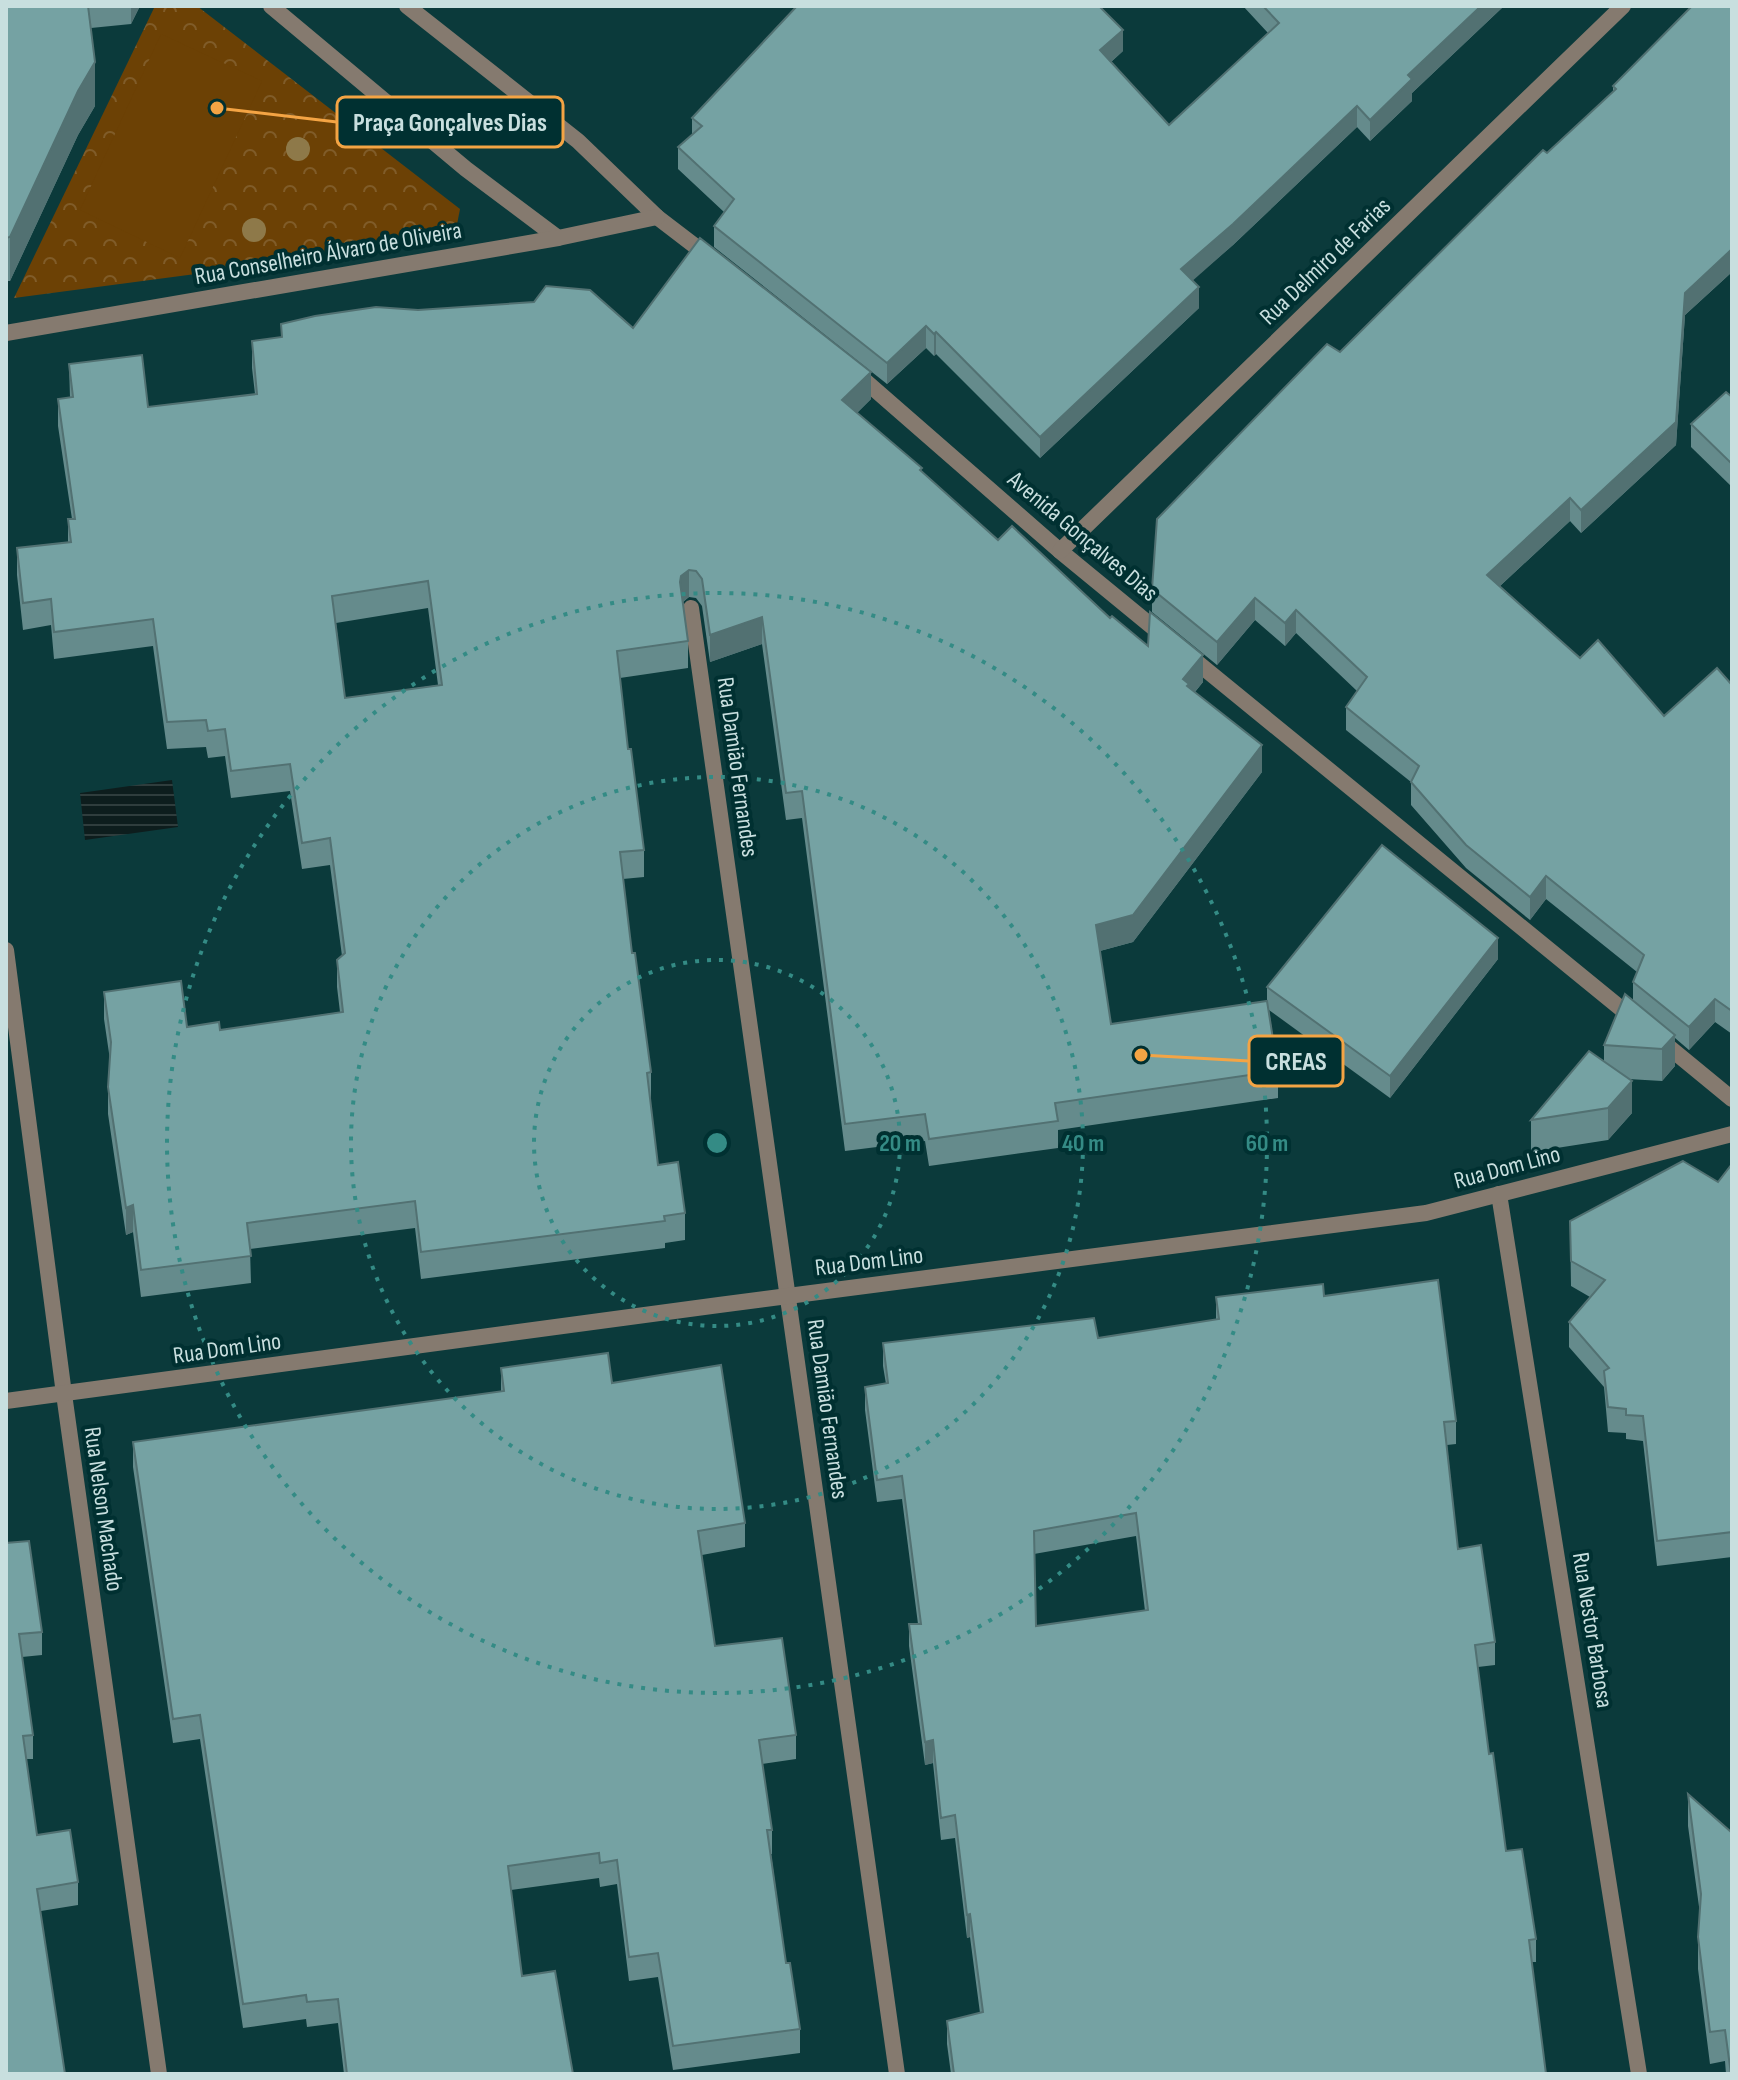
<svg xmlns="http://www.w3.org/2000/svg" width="1738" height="2080" font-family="'Sofia Sans Condensed',sans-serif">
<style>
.park{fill:url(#park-crowns)}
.garden{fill:#6c4105}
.water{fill:url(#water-rules)}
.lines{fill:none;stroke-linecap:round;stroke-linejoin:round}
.minor{stroke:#857a6f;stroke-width:16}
.tree{fill:#8e7949}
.wall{fill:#658b8c;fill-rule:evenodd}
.shaded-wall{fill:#527172}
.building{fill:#75a2a3;stroke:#527172;stroke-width:2;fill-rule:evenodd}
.ring{fill:none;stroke:#348b85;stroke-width:4;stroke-dasharray:4 8}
.labels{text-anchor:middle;stroke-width:8;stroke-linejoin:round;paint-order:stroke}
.street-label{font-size:24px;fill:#c8dfdf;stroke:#003031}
.centre{fill:#348b85;stroke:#003031;stroke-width:4}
.ring-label{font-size:24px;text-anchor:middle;font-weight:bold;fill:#348b85;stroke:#003031;stroke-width:8;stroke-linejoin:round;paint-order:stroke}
.leader{fill:none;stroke:#f4a444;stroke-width:3}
.callout-dot{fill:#f4a444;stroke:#003031;stroke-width:3}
.callout{fill:#003031;stroke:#f4a444;stroke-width:3}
.callout-label{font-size:26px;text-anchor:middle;font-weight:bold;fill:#c8dfdf}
</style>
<defs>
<pattern id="park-crowns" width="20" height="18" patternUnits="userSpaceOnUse" patternTransform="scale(2)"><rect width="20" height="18" fill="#6c4105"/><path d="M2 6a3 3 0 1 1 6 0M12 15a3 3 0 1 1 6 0" fill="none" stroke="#805c29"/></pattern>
<pattern id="water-rules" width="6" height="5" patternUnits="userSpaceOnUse" patternTransform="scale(2)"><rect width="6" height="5" fill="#0d1d1d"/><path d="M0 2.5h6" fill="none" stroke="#2f3d3d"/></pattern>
</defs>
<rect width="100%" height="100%" fill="#0b3a3b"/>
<polygon class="park" points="155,6 197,6 460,209 454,240 14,298"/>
<polygon class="garden" points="161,34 262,81 180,258 80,210"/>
<polygon class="water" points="172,780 178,827 85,840 80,793"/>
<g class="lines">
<g class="minor">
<polyline points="271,6 466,169 558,238"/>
<polyline points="407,6 578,141 657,217 712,259"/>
<polyline points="6,333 558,238 657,217"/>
<polyline points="856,373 1060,551 1166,638"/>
<polyline points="1060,551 1623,6"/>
<polyline points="691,608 897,2074"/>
<polyline points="1188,655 1635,1020"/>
<polyline points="6,950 64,1394 159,2074"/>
<polyline points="1659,1039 1732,1099"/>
<polyline points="1499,1194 1639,2074"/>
<polyline points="6,1401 719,1305 1426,1213 1732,1134"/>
</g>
</g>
<g class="tree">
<circle cx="298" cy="149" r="12"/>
<circle cx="254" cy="230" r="12"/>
</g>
<g class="wall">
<polygon points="6,6 140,6 131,24 91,28 95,106 78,135 10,281 6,281"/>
<polygon points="1243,6 1504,6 1412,93 1412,101 1370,141 1357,127 1233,245 1192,280 1199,308 1040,458 936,354 934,356 926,348 887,384 714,247 714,226 724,212 678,169 678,147 692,135 692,118 1123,51 1111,62 1169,125 1268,33"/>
<polygon points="1732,6 1732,272 1685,315 1676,445 1581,533 1570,521 1500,586 1580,658 1664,716 1732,685 1732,1034 1715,1022 1689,1050 1675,1038 1675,1066 1662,1081 1628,1079 1632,1113 1608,1140 1531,1152 1531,1120 1604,1061 1604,1045 1633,1001 1633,982 1637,972 1546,899 1530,920 1466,868 1411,805 1411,782 1346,730 1346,707 1357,691 1296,633 1285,646 1255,620 1217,665 1152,612 1152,589 1340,352 1613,92 1613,86"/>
<path d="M281,324L633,328L871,399L857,413L998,540L1148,646L1203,682L1195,692L1262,772L1133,942L1100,951L1111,1024L1267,1001V987L1498,959L1390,1098L1269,1010L1278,1071V1098L1058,1130V1148L929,1166L925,1141L845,1151L802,818L786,820L762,644L710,662L702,606L696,598L689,597L683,602L688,641V668L620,678L628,749L644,850V877L623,879L632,953L651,1072V1099H650L658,1165L685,1213V1240L665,1243V1248L421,1279L415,1228L250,1249L251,1283L141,1297L133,1232L126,1235L108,1114V1087L110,1060L104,1019V992L187,1027L220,1030L340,1012L337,987V960L342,956L330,865L302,869L290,791L231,798L225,756L208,758L206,747L167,749L153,646L54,659L51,625L23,630L17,575V548L68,542V519H72L58,426V399L70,398L69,364L148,407L255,394L252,368V341L281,338ZM428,608L438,685L345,698L336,623Z"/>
<polygon points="1732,397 1732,487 1691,447 1691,424"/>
<polygon points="1732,1164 1732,1557 1657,1566 1643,1441 1626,1439 1626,1433 1608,1432 1604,1387 1569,1347 1569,1322 1590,1297 1571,1286 1570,1221 1718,1182"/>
<path d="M1324,1296L1456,1421V1444L1447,1445L1458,1549L1495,1642V1665L1478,1667L1489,1754L1506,1851L1536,1939V1962H1532L1546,2074H951L947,2044V2021L980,2013L970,1937L967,1938L955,1838L941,1840L933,1763L925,1765L909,1646V1624H918L902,1499L877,1502L865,1410V1387L886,1384L883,1366V1343L1098,1338L1216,1320V1297ZM1136,1536L1145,1611L1036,1626L1034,1554Z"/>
<polygon points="501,1368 612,1383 745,1523 745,1547 702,1555 715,1646 796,1735 796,1759 762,1764 772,1830 772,1854 771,1854 786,1963 800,2029 800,2053 673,2070 658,1977 629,1981 617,1884 600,1887 599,1878 511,1890 522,1976 573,2074 344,2074 338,2023 307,2027 306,2019 243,2028 200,1739 173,1743 133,1467 133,1442 501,1392"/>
<polygon points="6,1543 42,1632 42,1655 22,1657 33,1735 33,1759 26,1759 37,1835 78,1882 78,1905 41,1911 6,2074"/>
<polygon points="1688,1794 1732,2074 1726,2074 1725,2061 1710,2064 1698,1969 1698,1937 1700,1914 1688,1826"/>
</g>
<g class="shaded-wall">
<polygon points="131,6 140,6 131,24"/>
<polygon points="1481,6 1504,6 1412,93 1412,101 1370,141 1370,120 1408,75"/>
<polygon points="1123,30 1123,51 1100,72 1100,50"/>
<polygon points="95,62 95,106 78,135 10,281 10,237 78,91"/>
<polygon points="1357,106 1357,127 1233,245 1181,291 1181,269"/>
<polygon points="1732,249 1732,272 1685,315 1676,445 1581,533 1581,510 1685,293"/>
<polygon points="1199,287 1199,308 1040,458 1040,437"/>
<polygon points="926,326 926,348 887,384 887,363"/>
<polygon points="936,332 936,354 934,356 934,334"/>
<polygon points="871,372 871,399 842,427 842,400"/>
<polygon points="1570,498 1570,521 1487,598 1487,575"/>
<polygon points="689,570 689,597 681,603 680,582 681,576"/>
<polygon points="1255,598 1255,620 1217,665 1217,642"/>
<polygon points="1296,610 1296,633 1285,646 1285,623"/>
<polygon points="762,617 762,644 710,662 710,635"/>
<polygon points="1203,655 1203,682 1189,699 1183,679"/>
<polygon points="1262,745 1262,772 1133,942 1096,952 1096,925"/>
<polygon points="1546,876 1546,899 1530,920 1530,897"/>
<polygon points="1498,938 1498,959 1390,1098 1390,1076"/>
<polygon points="1715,999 1715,1022 1689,1050 1689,1027"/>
<polygon points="1675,1035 1675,1066 1662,1081 1662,1049"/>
<polygon points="1632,1081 1632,1113 1608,1140 1608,1108"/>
<polygon points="133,1205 133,1232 126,1235 126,1208"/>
<polygon points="933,1740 933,1763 925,1765 925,1742"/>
<polygon points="970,1914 970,1937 967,1938 967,1915"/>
</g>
<g class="building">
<polygon points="6,6 88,6 95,62 78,91 10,237 6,238"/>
<polygon points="797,6 1099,6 1123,30 1100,50 1169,125 1279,23 1263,6 1481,6 1408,75 1412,79 1370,120 1357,106 1233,224 1181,269 1199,287 1040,437 936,332 934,334 926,326 887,363 714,226 734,199 678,147 702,126 692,118"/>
<polygon points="1692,6 1732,6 1732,249 1685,293 1676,422 1581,510 1570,498 1487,575 1580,658 1598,640 1664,716 1717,668 1732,685 1732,1011 1715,999 1689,1027 1633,982 1644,955 1546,876 1530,897 1466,845 1411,782 1419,766 1346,707 1367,677 1296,610 1285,623 1255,598 1217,642 1152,589 1157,519 1327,344 1340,352 1543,150 1547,153 1616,89 1613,86"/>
<path d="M700,238L871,372L842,400L922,468L920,470L998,540L1012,526L1110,618L1112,616L1148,646L1150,612L1203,655L1183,679L1189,684L1187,686L1262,745L1133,915L1096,925L1111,1024L1267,1001L1278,1071L1055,1103L1058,1121L929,1139L925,1114L845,1124L802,791L786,793L762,617L710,635L702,579L696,571L689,570L681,576L680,582L688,641L617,651L628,749H631L644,850L620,852L632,953H635L651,1072L647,1073L658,1165L678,1162L685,1213L664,1216L665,1221L421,1252L415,1201L247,1223L251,1256L141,1270L133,1205L126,1208L108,1087L111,1042L104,992L181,981L187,1027L219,1022L220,1030L343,1012L337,960L345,953L330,838L302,843L290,764L231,771L225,729L208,731L206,720L167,722L153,619L54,632L51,599L23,603L17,548L71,542L68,519H75L58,399L73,397L69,364L142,355L148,407L257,394L252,341L282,337L281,324L315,316L376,307L418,310L534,302L546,286L590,290L633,328ZM428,581L442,685L345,698L332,596Z"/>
<polygon points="1726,392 1732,397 1732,464 1691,424"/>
<polygon points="1382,845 1498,938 1390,1076 1267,987"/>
<polygon points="1625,994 1675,1035 1662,1049 1604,1045"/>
<polygon points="1589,1051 1632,1081 1608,1108 1531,1120"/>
<polygon points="1683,1161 1718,1182 1732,1164 1732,1532 1657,1541 1643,1416 1626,1415 1626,1409 1608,1407 1604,1371 1609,1368 1569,1322 1605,1280 1571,1261 1570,1221"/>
<path d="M1438,1280L1456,1421L1444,1422L1458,1549L1481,1545L1495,1642L1475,1645L1489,1754L1493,1753L1506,1851L1522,1849L1536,1939L1529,1940L1546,2074H954L947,2021L983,2012L970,1914L967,1915L955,1815L941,1818L933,1740L925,1742L909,1624H921L902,1476L877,1480L865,1387L888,1383L883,1343L1094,1318L1098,1338L1219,1319L1216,1297L1323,1284L1324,1296ZM1136,1513L1148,1610L1036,1626L1034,1531Z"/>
<polygon points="608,1353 612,1383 721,1365 745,1523 698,1531 715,1646 782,1638 796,1735 759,1740 772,1830 767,1830 786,1963 790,1963 800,2029 673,2046 658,1953 629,1957 617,1860 600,1863 599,1853 508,1866 522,1976 555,1971 573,2074 347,2074 338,1999 307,2002 306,1995 243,2004 200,1715 173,1719 133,1442 504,1391 501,1368"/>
<polygon points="29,1541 42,1632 19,1634 33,1735 23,1736 37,1835 70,1830 78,1882 37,1889 65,2074 6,2074 6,1543"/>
<polygon points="1688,1794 1730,1831 1732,1830 1732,2074 1731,2074 1725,2030 1710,2032 1698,1937 1701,1894"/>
</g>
<g class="ring">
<circle cx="717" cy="1143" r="183"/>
<circle cx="717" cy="1143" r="366"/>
<circle cx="717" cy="1143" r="550"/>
</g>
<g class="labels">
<g class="street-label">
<text transform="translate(328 253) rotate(-10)" y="8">Rua Conselheiro Álvaro de Oliveira</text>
<text transform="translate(1325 261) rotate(-44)" y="8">Rua Delmiro de Farias</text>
<text transform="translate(1083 536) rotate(40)" y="8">Avenida Gonçalves Dias</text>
<text transform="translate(738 767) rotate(82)" y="8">Rua Damião Fernandes</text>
<text transform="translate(1507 1167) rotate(-15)" y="8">Rua Dom Lino</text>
<text transform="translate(869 1261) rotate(-7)" y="8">Rua Dom Lino</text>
<text transform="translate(227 1348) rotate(-8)" y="8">Rua Dom Lino</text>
<text transform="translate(828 1409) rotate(82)" y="8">Rua Damião Fernandes</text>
<text transform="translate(104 1509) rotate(82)" y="8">Rua Nelson Machado</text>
<text transform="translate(1593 1630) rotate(81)" y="8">Rua Nestor Barbosa</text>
</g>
</g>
<circle cx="717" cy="1143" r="12" class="centre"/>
<g class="ring-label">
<text x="900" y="1151">20 m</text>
<text x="1083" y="1151">40 m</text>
<text x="1267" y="1151">60 m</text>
</g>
<path class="leader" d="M217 108L337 122M1141 1055L1249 1061"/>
<g class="callout-dot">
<circle cx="217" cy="108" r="8"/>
<circle cx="1141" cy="1055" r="8"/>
</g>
<g class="callout">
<rect x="337" y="97" width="226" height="50" rx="8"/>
<rect x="1249" y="1036" width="94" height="50" rx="8"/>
</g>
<g class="callout-label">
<text x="450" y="131">Praça Gonçalves Dias</text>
<text x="1296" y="1070">CREAS</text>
</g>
<rect width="1738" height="2080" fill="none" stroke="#c8dfdf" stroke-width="16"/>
</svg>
